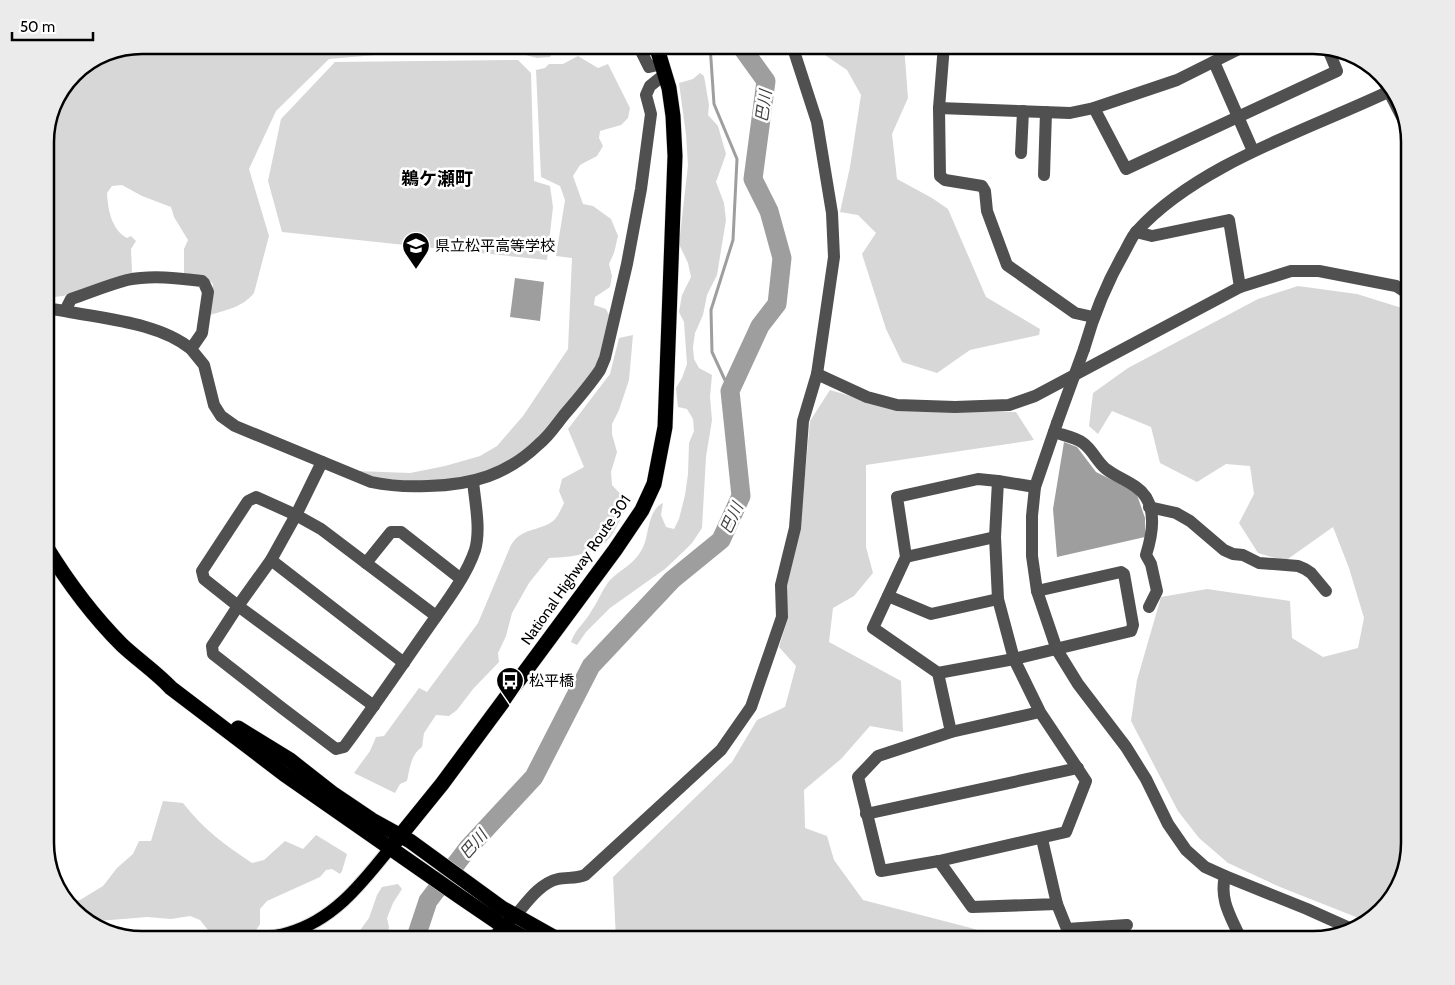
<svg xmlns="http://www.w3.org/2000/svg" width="1455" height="985" font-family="Cabin,'Noto Sans JP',sans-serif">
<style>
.green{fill:#d7d7d7}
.water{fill:#9e9e9e}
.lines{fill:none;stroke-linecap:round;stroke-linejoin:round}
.stream{stroke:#9e9e9e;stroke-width:3}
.river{stroke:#9e9e9e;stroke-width:19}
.major-casing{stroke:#dbdbdb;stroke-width:14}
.highway-casing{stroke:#dbdbdb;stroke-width:16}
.minor{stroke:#505050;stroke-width:12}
.major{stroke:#000;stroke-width:12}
.highway{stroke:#000;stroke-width:15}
.minor-bridge{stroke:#505050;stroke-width:12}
.labels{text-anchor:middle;stroke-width:5;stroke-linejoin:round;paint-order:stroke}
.poi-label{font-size:15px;fill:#000;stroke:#fff;text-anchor:start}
.street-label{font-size:15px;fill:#000;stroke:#fff}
.water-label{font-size:16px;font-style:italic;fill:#3f3f3f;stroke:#fff}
.quarter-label{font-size:18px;font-weight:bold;fill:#000;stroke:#fff}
.rim{fill:none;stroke:#000;stroke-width:2.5}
</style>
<rect width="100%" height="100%" fill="#fff"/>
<g class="green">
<path d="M142,45H556L557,46L550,57L537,58L522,54L399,53L329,59L276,111L249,169L269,236L254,293C243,307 226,310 210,315L213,284L207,278L184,273V249L188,240L174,217L171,207L142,196L122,185L112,186L107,193C108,209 111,229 127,238L131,236L136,241L131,249L132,272L130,276L63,296L45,298V135L73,73L105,52Z"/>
<polygon points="810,45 904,45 908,98 892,134 897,179 932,198 948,209 986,297 1040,329 1039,335 970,350 937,373 902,362 886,329 862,254 876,233 858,215 840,212 850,167 861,95 847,70"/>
<polygon points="578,56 598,68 608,64 630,108 628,118 621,125 600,131 599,138 603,146 597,156 580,165 573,176 583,204 593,206 611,219 618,236 614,253 609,264 612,276 610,287 595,297 594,305 606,309 609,315 596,370 537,440 520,455 487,472 447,480 393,482 374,478 357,471 410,473 445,466 480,456 497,446 523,416 568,349 572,258 556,256 565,200 560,186 541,177 536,70 545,68 549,64 563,64"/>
<polygon points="518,60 531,73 534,181 550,186 553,207 547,260 282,232 268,181 281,119 335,62"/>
<path d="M700,73L704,76L709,105L708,115L718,126L726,154L716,182L724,203L726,220L717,275L707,295L703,315L695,333L693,347L694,359L699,368L712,375L710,397L712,420L706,457L702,528L692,543L683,552L665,569L610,608L586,632L577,645L571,642C575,629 586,622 592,610C599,600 602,590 610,580C620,570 634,564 641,551C650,538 646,511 663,503L661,515L666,527L674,529L679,519L685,495L688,474L689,443L694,431L693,419L687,409L678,407L676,388L682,378L687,364L684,322L679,312L682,295L691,277L688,263L679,244L688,165L686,135L679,83L693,79Z"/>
<polygon points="1298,286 1357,294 1405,309 1410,312 1410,844 1394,897 1366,921 1280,887 1228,863 1199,838 1178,811 1131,721 1137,680 1161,597 1207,589 1290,601 1292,638 1323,657 1358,648 1364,618 1349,568 1333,527 1285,561 1258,553 1239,523 1254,494 1250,466 1226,464 1197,482 1160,463 1151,427 1112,411 1098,434 1089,426 1093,393 1128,368 1258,299"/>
<path d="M633,335L629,380L619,410L612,424V434L617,452L611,472L612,485L623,497L630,501C624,511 619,523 613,533C600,555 572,557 549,558L529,583L512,613L506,636L498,653L499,662L473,689L457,710L449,716L436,715L424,733L422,747C411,755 410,767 407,781L400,784L395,793L354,773L370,751L376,737L384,736L419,688L427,692L478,623L511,545C522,527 538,532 553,521C558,517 561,509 564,503L559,491L562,479L584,467L568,429L610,374L619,338Z"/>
<polygon points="830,390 901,411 1016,412 1034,440 866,465 866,547 873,573 854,596 833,608 829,642 901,681 903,732 870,726 841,759 804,790 805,828 827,836 834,860 863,900 971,928 1007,940 616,940 613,877 732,762 757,720 785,707 796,666 779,647 788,618 785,588 800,527 810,421"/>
<path d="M163,801L183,803C203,829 225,845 252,863L264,860L285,841L303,849L316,835L347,854L342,871L340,874L332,869L326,870L320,877L267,901L260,909V924L255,932L208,930L200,920L190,916L171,919L147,917L86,922L67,901L80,900L103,886L117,868L133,854L139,841H151Z"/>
<polygon points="398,884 402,889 393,903 387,918 389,927 387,939 353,940 369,918 377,895 382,887"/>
</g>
<g class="water">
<polygon points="515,278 544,282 540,321 510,317"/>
<polygon points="1064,442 1077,447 1096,472 1136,492 1145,518 1145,537 1057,557 1053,509"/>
</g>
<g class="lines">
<polyline class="stream" points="710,45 714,104 737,159 733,240 711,310 712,352 730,391"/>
<polyline class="river" points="415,940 428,901 468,848 534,777 591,666 672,580 721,540 741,496 730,391 760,326 777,304 782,258 769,211 753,179 766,81 740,45"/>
<defs>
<g id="major">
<path d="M246,940C260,938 275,937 288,933C334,920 362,883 391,847"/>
<polyline points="491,940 510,920"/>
</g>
<g id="highway">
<path d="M45,545C67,581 92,615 122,645C138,660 156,672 171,688L284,774L459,896L503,926L529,940"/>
<polyline points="238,728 290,760 332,793 372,820 410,841 502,908 559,940"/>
<polyline points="391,847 442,784 615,550 642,510 654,484 665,427 675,156 673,116 669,88 656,45"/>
</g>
</defs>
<use href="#major" class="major-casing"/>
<use href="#highway" class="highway-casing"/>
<g class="minor">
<polyline points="638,45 649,67 662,64"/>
<polyline points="944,45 939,108 940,176 945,180 982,186 985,191 987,211 1007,265 1075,313 1093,317"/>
<polyline points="1214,62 1253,151"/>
<polyline points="1383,80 1406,125"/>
<polyline points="939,108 1070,113 1094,108 1177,80 1247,45"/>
<polyline points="1094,108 1126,169 1337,71 1328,49"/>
<polyline points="1021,153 1023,111"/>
<polyline points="1044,175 1046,112"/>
<polyline points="1136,232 1152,236 1229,220 1240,287"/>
<path d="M45,308L65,311L71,299C89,293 108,285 127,280C151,275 178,278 202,281L204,283L208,292L202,333L191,349L204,365L214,405L221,416L235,426L371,482C390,486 408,487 428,486C472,485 507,475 539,444C549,436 556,425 564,415C577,400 589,386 600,370L605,358L627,264L641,189L651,114L646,95L650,86L665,74"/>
<path d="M65,311C105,319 160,323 191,349"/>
<path d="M1084,349C1094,314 1107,282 1125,251C1129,244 1132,236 1137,231C1199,163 1311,129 1392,90"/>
<polyline points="817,374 867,397 897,405 955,407 1009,405 1035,396 1240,287 1291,271 1319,271 1396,286 1410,295"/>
<polyline points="1057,423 1035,487 1032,516 1032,556 1037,591 1057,650 1078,684 1126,747 1146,779 1168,824 1186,850 1205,867 1225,876 1307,909 1354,930"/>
<path d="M1054,432C1062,435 1075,437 1083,443C1092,449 1097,462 1106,469C1115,476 1126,480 1136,487C1158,502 1153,533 1146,555L1151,564L1157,591L1149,607"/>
<path d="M322,462L296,515L271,560L238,606L212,646L213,654L282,708L336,749L344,747C373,708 400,668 428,628C444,605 466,577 475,550C481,529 475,503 473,481"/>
<polyline points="998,481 995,537 998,599 1014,659 1040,712 1086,781 1066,832 939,861 881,871 858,777 878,756 951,732 1040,712"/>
<polyline points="1149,507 1176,513 1190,521 1224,550 1233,554 1243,555 1259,563 1298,566 1305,569 1311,573 1326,591"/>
<polyline points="906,557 995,537"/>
<polyline points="271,560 404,663"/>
<polyline points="366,563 391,532 401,532 461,579"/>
<polyline points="888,596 931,614 998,599"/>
<polyline points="938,673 1014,659 1131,631 1133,625 1124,574 1121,572 1037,591"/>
<polyline points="374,706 238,606 204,579 202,571 248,501 256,497 296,515 321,529 436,616"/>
<polyline points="951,732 938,673 873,628 906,557 897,497 978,479 998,481 1035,487"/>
<polyline points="866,814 1078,768"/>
<polyline points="939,861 972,907 1057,904 1042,839"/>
<path d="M1225,876C1219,901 1232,918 1241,940"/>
<polyline points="1057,904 1067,929 1127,925"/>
<path d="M516,915C527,902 540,883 558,879C567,877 576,879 585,875L721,750L751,707L782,617L781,585L795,528L803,421L817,374L834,257L832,213L817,122L792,45"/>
</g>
<use href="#major" class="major"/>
<use href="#highway" class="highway"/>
<polyline class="minor-bridge" points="1057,423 1084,349"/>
</g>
<defs>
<symbol id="school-pin" viewBox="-11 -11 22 30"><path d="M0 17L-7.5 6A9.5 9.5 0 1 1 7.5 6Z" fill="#000" stroke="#fff"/><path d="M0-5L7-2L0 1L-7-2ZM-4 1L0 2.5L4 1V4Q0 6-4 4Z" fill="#fff"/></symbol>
<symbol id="bus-pin" viewBox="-11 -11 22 30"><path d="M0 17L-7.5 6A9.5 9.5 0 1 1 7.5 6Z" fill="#000" stroke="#fff"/><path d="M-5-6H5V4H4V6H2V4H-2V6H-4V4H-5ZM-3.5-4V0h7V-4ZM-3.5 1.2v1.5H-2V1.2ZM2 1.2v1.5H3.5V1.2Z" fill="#fff"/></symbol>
</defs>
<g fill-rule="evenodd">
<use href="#school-pin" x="400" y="230" width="32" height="43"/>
<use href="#bus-pin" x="494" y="665" width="32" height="43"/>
</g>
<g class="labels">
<g class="poi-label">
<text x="435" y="251">県立松平高等学校</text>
<text x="529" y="686">松平橋</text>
</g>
<g class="street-label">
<text transform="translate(576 570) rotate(-55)" y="5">National Highway Route 301</text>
</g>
<g class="water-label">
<text transform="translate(763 106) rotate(-82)" y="6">巴川</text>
<text transform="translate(731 518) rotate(-65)" y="6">巴川</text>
<text transform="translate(473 844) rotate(-49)" y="6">巴川</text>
</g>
<g class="quarter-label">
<text x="437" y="185">鵜ケ瀬町</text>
</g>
</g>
<path d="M0 0H1455V985H0ZM142 54H1313A88 88 0 0 1 1401 142V843A88 88 0 0 1 1313 931H142A88 88 0 0 1 54 843V142A88 88 0 0 1 142 54Z" fill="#ebebeb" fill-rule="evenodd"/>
<path class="rim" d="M142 54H1313A88 88 0 0 1 1401 142V843A88 88 0 0 1 1313 931H142A88 88 0 0 1 54 843V142A88 88 0 0 1 142 54Z"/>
<path d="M12 32v8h81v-8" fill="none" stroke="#000000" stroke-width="2.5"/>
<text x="20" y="32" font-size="15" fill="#000000" stroke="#ffffff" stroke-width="4" paint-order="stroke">50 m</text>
</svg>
